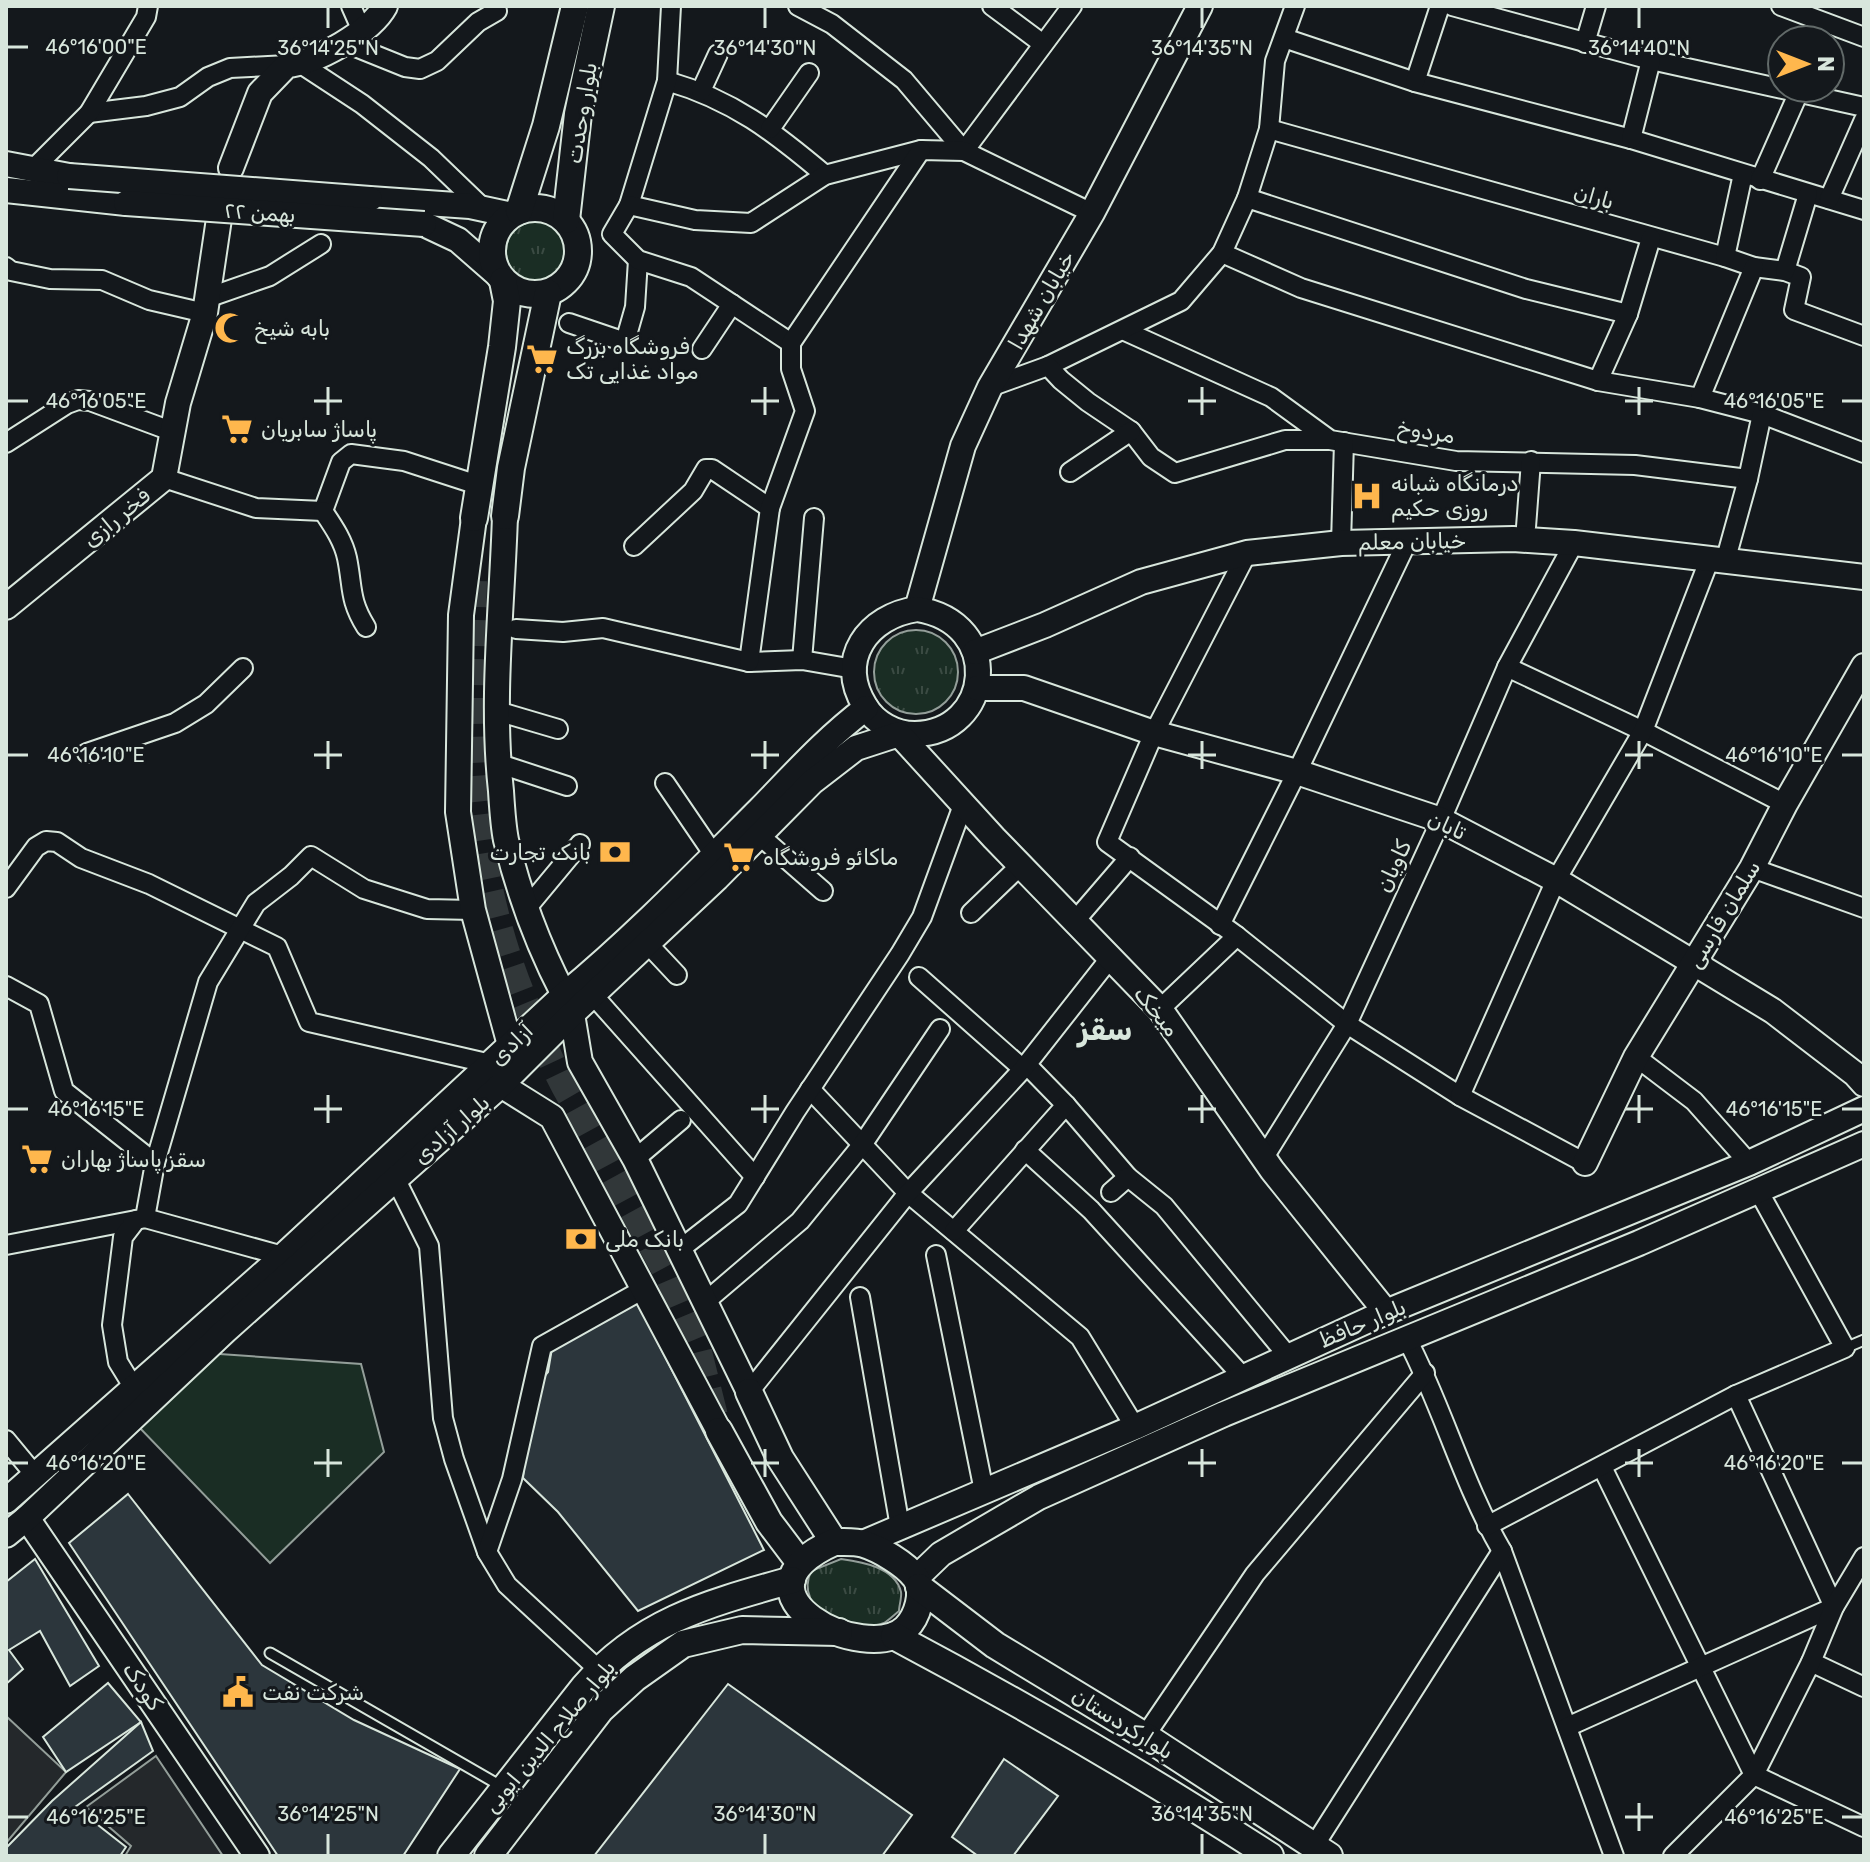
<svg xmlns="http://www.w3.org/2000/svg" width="1870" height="1862" font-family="Rubik,'Noto Naskh Arabic',sans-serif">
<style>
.grass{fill:url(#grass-tufts);stroke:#939e99;stroke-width:2}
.green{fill:#1a2d24;stroke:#939e99;stroke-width:2}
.parking{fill:#24282b;stroke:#939e99;stroke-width:2}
.building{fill:#2c363c;stroke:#d8e6dc;stroke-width:2}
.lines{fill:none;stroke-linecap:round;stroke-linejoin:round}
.primary-tunnel{stroke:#313739;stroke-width:26;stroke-dasharray:26 13;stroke-linecap:butt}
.lane-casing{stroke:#d8e6dc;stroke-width:13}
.street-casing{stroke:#d8e6dc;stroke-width:22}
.secondary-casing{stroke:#d8e6dc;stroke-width:28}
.primary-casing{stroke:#d8e6dc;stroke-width:30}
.lane{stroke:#14181c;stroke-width:9}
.street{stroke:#14181c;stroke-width:18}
.secondary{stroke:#14181c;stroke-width:24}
.primary{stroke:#14181c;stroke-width:26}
.secondary-bridge-casing{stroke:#d8e6dc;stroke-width:28;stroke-linecap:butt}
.secondary-bridge{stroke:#14181c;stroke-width:24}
.ticks{fill:none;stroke:#d8e6dc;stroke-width:3}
.labels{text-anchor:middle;stroke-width:6;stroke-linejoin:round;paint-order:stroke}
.street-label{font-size:22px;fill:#d8e6dc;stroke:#14181c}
.poi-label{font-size:22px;fill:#d8e6dc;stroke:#14181c;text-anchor:start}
.district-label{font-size:30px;font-weight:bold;fill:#d8e6dc;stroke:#14181c}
.ticks-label{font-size:20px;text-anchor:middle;fill:#d8e6dc;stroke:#14181c;stroke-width:6;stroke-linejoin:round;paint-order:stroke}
</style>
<defs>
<pattern id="grass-tufts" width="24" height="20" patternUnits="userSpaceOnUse" patternTransform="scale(2)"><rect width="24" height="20" fill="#1a2d24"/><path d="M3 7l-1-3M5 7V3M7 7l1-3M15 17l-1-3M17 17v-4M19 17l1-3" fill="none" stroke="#3b4b43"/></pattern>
</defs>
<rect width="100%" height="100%" fill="#14181c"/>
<g class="grass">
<circle cx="537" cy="251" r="33"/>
<circle cx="916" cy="672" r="42"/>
<path d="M841,1559C862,1562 895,1567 901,1592C902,1597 899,1606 899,1611C894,1615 889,1620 884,1623C851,1636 793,1611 811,1571Z"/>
</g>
<polygon class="green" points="205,1353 361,1364 384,1452 270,1563 136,1424"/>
<g class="parking">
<polygon points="6,1716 66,1772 6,1843"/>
<polygon points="156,1756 223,1856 125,1856 131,1846 86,1807"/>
</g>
<g class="building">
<polygon points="634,1296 764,1550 638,1611 558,1512 523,1478 531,1392 548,1372 553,1342"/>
<polygon points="128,1494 262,1665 354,1720 460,1769 403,1856 278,1856 69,1543"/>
<polygon points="35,1559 99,1666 70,1686 40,1631 9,1650 23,1669 6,1684 6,1582"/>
<polygon points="108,1683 141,1722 66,1772 43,1737"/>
<polygon points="728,1684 912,1815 882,1856 594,1856"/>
<polygon points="141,1722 153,1751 75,1807 126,1847 120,1856 6,1856 6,1848 52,1801"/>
<polygon points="1004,1759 1058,1796 1013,1856 978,1856 952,1837"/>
</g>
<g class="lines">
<path class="primary-tunnel" d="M474,581C473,642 469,704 473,765C479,853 496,939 533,1020C547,1050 558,1079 576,1107L669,1278L697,1344L715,1416"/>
<defs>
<g id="lane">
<polyline points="1845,1348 1864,1340"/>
<polyline points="270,1653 501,1786"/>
</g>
<g id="street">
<polyline points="351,6 362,31"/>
<polyline points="798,6 832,24 904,80 964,151 1072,6"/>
<polyline points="992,6 1043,44"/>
<polyline points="1452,6 1651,60 1864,107"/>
<polyline points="1781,6 1864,37"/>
<polyline points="1284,38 1415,82 1631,139 1864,210"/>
<polyline points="343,42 405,67 420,69 437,61 478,22 497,11"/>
<polyline points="1585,43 1596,6"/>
<polyline points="301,64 362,104 431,158 482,207"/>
<path d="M667,81C733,100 774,132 825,175"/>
<polyline points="1415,82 1440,6"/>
<polyline points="701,91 718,54"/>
<polyline points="89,113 146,106 180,97 208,77 230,68 287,65"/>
<polyline points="770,129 809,73"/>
<polyline points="1269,129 1725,257 1754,267 1785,271 1801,277 1794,310 1864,336"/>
<polyline points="1631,139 1651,60"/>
<polyline points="32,170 89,113 146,17 148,6"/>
<polyline points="1760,180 1798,94"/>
<polyline points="1247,198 1526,289 1628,314"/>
<polyline points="1829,199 1864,120"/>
<polyline points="629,205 667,81 671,6"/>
<polyline points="1222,253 1301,288 1598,381 1700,398 1762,414 1864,453"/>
<polyline points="1725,257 1743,174"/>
<polyline points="6,267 11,271 50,279 102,280 149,300 205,313"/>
<polyline points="1785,271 1808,194"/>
<polyline points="207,298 270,276 321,244"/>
<polyline points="569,323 625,342 635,307 638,260"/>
<polyline points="1125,331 1271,397 1330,440 1456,461 1635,465 1748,479"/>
<polyline points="791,343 691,277 638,260 612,234 629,205 695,220 751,223 825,175 921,150 964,151 1092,213"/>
<polyline points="702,349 732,304"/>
<polyline points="1048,366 1181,301 1222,253 1247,198 1269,129 1275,61 1295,6"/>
<polyline points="1598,381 1628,314 1651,238"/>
<polyline points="990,387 1048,366 1061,380 1088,402 1131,431 1151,457 1175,473 1285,440 1330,440"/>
<polyline points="1700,398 1754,267"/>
<polyline points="6,443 67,404 78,400 90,401 171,431"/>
<polyline points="1070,472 1131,431"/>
<polyline points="164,478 256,508 323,511 341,462 351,454 404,461 481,486"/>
<path d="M323,511C333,526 343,540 347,558C353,587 349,600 366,627"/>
<polyline points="1526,527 1531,461"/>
<polyline points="1341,543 1344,442"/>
<polyline points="634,546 693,491 706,469 712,469 770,508"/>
<polyline points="1247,553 1154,733 1107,842 1237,936 1347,1024 1460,1096 1585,1163"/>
<polyline points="1725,562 1748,479 1762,414"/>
<polyline points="516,629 563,632 603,628 749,662 802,660 854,669"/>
<polyline points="802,660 814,518"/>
<polyline points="749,662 770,508 805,411 791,369 791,343 921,150"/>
<polyline points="1507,667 1643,731 1785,804"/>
<polyline points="497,711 558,729"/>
<polyline points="87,753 175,723 206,704 243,668"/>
<polyline points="497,763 567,786"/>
<polyline points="665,783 714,855"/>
<polyline points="759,835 823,891"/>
<polyline points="1752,868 1864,908"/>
<polyline points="6,888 36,847 46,841 57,842 81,858 149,884 277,947 309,1022 491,1064"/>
<polyline points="526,909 580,844"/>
<polyline points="971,913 1021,865"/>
<polyline points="1074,922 1130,857"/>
<polyline points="1220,925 1297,772 1407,542"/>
<polyline points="647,943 677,975"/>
<polyline points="919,977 1023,1069"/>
<polyline points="6,986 39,1004 64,1091 155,1163"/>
<polyline points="593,995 755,1177"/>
<polyline points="1160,1009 1237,936"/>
<polyline points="1636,1057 1694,1101 1749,1163"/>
<polyline points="1027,1065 1066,1105 1128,1177 1164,1206 1288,1356"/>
<polyline points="810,1089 908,1193 1080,1337 1135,1427"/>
<polyline points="1460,1096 1556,880 1643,731 1710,558"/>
<polyline points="1025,1150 1091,1210 1244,1378"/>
<polyline points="635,1159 681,1120"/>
<polyline points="1263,1159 1347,1024 1441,820 1507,667 1574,543"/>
<polyline points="392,1181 399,1186 429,1246 443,1418 454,1459 487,1552"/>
<polyline points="1111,1192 1128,1177"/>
<polyline points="145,1218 283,1256"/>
<polyline points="954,1231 1066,1105"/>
<polyline points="6,1245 136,1220"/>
<polyline points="679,1250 738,1204 795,1112 900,954 922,917 963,805"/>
<polyline points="936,1255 984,1491"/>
<polyline points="860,1297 900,1527"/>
<polyline points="705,1302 800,1221 862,1145 940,1029"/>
<path d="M1407,1339C1443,1408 1463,1484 1502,1551L1614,1856"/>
<polyline points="134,1388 118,1362 112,1325 123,1237 136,1220 145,1218 155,1163 208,982 256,903 291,876 311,856 364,889 427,909 473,910"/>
<polyline points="749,1392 908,1193 1023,1069 1111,957"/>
<polyline points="6,1440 35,1475"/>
<polyline points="1602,1467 1754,1775 1864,1827"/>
<polyline points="1487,1526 1736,1395 1845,1348 1759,1192"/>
<polyline points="1811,1662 1864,1687"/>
<polyline points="599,1670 507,1585 487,1552 512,1479 542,1346 642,1290"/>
<polyline points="1567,1727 1834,1607 1736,1395"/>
<polyline points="1145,1736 1255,1574 1425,1373"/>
<polyline points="1314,1846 1502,1551"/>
<polyline points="1673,1856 1754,1775 1811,1662 1834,1607 1864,1557"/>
</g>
<g id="secondary">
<polyline points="6,164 69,176"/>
<path d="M231,168L260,93L287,65C316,63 371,32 385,6"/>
<polyline points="6,190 126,203"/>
<polyline points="370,199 470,206 512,215"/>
<polyline points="424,224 458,240 498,275"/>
<path d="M505,516C502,608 491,700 501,791C502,807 503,825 506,840C519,894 538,945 564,995"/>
<polyline points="474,518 461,615 458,812 473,910 510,1045"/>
<polyline points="6,607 164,478 178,403 205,313 220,212"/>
<polyline points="917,609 963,446 990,387 1092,213 1200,6"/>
<path d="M917,609C1005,623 992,733 915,734C895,734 875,723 865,706C836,659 868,616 917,609Z"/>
<polyline points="975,652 1045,625 1141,582 1247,553 1341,543 1513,539 1574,543 1864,577"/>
<polyline points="977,688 1024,688 1154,733 1297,772 1441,820 1556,880 1694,963 1773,1011 1855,1074 1864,1084"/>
<polyline points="572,1014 580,1062 635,1159 749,1392"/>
<polyline points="501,1085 552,1117 719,1431"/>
<polyline points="1585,1163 1636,1057 1752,868 1785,804 1864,666"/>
<path d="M6,1501L283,1256L564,995C633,938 696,873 760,809C794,774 826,738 866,708"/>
<polyline points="27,1518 257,1856"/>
<polyline points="6,1535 27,1518 225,1331 501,1085 572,1014 717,878 812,782 856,748 899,734 994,838 1160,1009 1272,1170 1386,1312"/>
<polyline points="863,1543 1135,1427 1386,1312 1749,1163 1864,1109"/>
<polyline points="916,1578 941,1554 1039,1497 1224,1414 1639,1243 1864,1144"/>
</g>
<g id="primary">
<circle cx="535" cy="251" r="43"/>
<polyline points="519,211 546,126 575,6"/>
<polyline points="566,220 578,114 601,6"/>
<polyline points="505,516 511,468 548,293"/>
<polyline points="474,518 502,347 507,301 503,281"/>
<polyline points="749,1392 780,1458 834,1542"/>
<polyline points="719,1431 769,1522 800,1563"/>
<path d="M834,1542C844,1542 855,1541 864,1544C880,1549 905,1564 915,1577C926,1592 917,1617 906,1628C866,1667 719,1593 834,1542Z"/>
<polyline points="919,1587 995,1645 1145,1736 1329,1856"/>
<path d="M894,1636C1022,1704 1148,1777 1270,1856"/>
<path d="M451,1856L584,1687C642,1620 710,1603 792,1580"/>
<polyline points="488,1856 600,1710 635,1678 683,1644 742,1630 839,1632"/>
</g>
</defs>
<use href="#lane" class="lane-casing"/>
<use href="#street" class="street-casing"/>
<use href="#secondary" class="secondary-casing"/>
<use href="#primary" class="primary-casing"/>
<use href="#lane" class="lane"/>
<use href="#street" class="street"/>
<use href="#secondary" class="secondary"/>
<use href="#primary" class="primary"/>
<defs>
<g id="secondary-bridge">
<polyline points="69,176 370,199"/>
<polyline points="126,203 424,224"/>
</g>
</defs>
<use href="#secondary-bridge" class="secondary-bridge-casing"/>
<use href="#secondary-bridge" class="secondary-bridge"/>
</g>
<path class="ticks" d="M328,8V28M765,8V28M1202,8V28M1639,8V28M8,47H28M328,387V415M765,387V415M1202,387V415M1639,387V415M8,401H28M314,401H342M751,401H779M1188,401H1216M1625,401H1653M1842,401H1862M328,741V769M765,741V769M1202,741V769M1639,741V769M8,755H28M314,755H342M751,755H779M1188,755H1216M1625,755H1653M1842,755H1862M328,1095V1123M765,1095V1123M1202,1095V1123M1639,1095V1123M8,1109H28M314,1109H342M751,1109H779M1188,1109H1216M1625,1109H1653M1842,1109H1862M328,1449V1477M765,1449V1477M1202,1449V1477M1639,1449V1477M8,1463H28M314,1463H342M751,1463H779M1188,1463H1216M1625,1463H1653M1842,1463H1862M1639,1803V1831M8,1817H28M1625,1817H1653M1842,1817H1862M328,1834V1854M765,1834V1854M1202,1834V1854"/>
<defs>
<symbol id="mosque-bare" viewBox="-9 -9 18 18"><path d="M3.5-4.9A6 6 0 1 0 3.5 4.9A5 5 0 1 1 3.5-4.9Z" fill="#ffb74d" stroke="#14181c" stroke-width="2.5" paint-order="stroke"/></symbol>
<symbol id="supermarket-bare" viewBox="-9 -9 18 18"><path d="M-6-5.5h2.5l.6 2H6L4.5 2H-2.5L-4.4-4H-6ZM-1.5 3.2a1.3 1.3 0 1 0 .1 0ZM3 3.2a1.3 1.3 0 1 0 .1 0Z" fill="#ffb74d" stroke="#14181c" stroke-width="2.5" paint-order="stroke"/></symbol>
<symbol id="hospital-bare" viewBox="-9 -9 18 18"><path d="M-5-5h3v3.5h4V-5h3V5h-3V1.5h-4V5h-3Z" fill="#ffb74d" stroke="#14181c" stroke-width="2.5" paint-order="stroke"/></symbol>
<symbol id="bank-bare" viewBox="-9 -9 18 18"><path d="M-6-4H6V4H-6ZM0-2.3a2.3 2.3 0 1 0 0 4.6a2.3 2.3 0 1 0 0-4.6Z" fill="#ffb74d" stroke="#14181c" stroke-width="2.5" paint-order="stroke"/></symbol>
<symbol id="civic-bare" viewBox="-9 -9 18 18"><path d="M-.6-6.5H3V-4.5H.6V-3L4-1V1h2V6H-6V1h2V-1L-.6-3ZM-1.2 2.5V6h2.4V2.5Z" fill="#ffb74d" stroke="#14181c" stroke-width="2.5" paint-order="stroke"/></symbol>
</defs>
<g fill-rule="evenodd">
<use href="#mosque-bare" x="208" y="306" width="44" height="44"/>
<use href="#supermarket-bare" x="520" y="337" width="44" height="44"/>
<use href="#supermarket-bare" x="215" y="407" width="44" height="44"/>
<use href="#hospital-bare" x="1345" y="474" width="44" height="44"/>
<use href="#bank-bare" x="593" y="830" width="44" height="44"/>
<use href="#supermarket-bare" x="717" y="835" width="44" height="44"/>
<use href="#supermarket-bare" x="15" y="1137" width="44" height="44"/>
<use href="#bank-bare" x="559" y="1217" width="44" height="44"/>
<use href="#civic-bare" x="216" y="1670" width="44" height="44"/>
</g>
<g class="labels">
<g class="street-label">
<text transform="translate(581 113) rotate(-81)" y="8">بلوار وحدت</text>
<text transform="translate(1594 196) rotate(16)" y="8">باران</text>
<text transform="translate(260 212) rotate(4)" y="8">۲۲ بهمن</text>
<text transform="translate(1041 300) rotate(-60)" y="8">خیابان شهدا</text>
<text transform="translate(1426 431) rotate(9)" y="8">مردوخ</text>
<text transform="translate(116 517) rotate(-39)" y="8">فخر رازی</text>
<text transform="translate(1412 541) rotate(-1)" y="8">خیابان معلم</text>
<text transform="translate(1447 825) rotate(24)" y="8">تابان</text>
<text transform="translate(1393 866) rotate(-65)" y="8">کاویان</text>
<text transform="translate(1723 914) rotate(-59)" y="8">سلمان فارسی</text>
<text transform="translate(1157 1011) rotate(51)" y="8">میخک</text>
<text transform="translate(511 1044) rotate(-44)" y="8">آزادی</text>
<text transform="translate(451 1129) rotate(-41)" y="8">بلوار آزادی</text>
<text transform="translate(1362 1323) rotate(-23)" y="8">بلوار حافظ</text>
<text transform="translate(143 1686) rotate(56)" y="8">کودک</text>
<text transform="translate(1123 1723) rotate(32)" y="8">بلوارکردستان</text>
<text transform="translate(549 1736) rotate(-50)" y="8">بلوار صلاح الدین ایوبی</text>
</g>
<g class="poi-label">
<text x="254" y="336">بابه شیخ</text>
<text x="566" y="354">فروشگاه بزرگ<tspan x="566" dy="25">مواد غذایی تک</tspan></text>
<text x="261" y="437">پاساژ سابریان</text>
<text x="1391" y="491">درمانگاه شبانه<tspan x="1391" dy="25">روزی حکیم</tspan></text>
<text x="591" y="860" text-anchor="end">بانک تجارت</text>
<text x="763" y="865">ماکائو فروشگاه</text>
<text x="61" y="1167">سقز پاساژ بهاران</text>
<text x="605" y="1247">بانک ملی</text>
<text x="262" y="1700">شرکت نفت</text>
</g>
<g class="district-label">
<text x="1105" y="1040">سقز</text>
</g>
</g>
<g class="ticks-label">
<text x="96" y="54">46°16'00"E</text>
<text x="328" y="55">36°14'25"N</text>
<text x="765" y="55">36°14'30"N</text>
<text x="1202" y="55">36°14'35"N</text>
<text x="1639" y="55">36°14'40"N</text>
<text x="1774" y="408">46°16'05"E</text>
<text x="96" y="408">46°16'05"E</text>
<text x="1774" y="762">46°16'10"E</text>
<text x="96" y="762">46°16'10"E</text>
<text x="96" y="1116">46°16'15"E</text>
<text x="1774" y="1116">46°16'15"E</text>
<text x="1774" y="1470">46°16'20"E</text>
<text x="96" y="1470">46°16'20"E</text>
<text x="328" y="1821">36°14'25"N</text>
<text x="765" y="1821">36°14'30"N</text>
<text x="1202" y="1821">36°14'35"N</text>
<text x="96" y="1824">46°16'25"E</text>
<text x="1774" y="1824">46°16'25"E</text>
</g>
<rect width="1870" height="1862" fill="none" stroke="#d8e6dc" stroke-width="16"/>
<g transform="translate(1806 64) rotate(90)"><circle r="38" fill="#14181c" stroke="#626a69" stroke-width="2"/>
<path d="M0-6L14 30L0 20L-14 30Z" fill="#ffb74d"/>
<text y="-12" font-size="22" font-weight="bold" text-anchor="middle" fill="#d8e6dc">N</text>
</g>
</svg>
